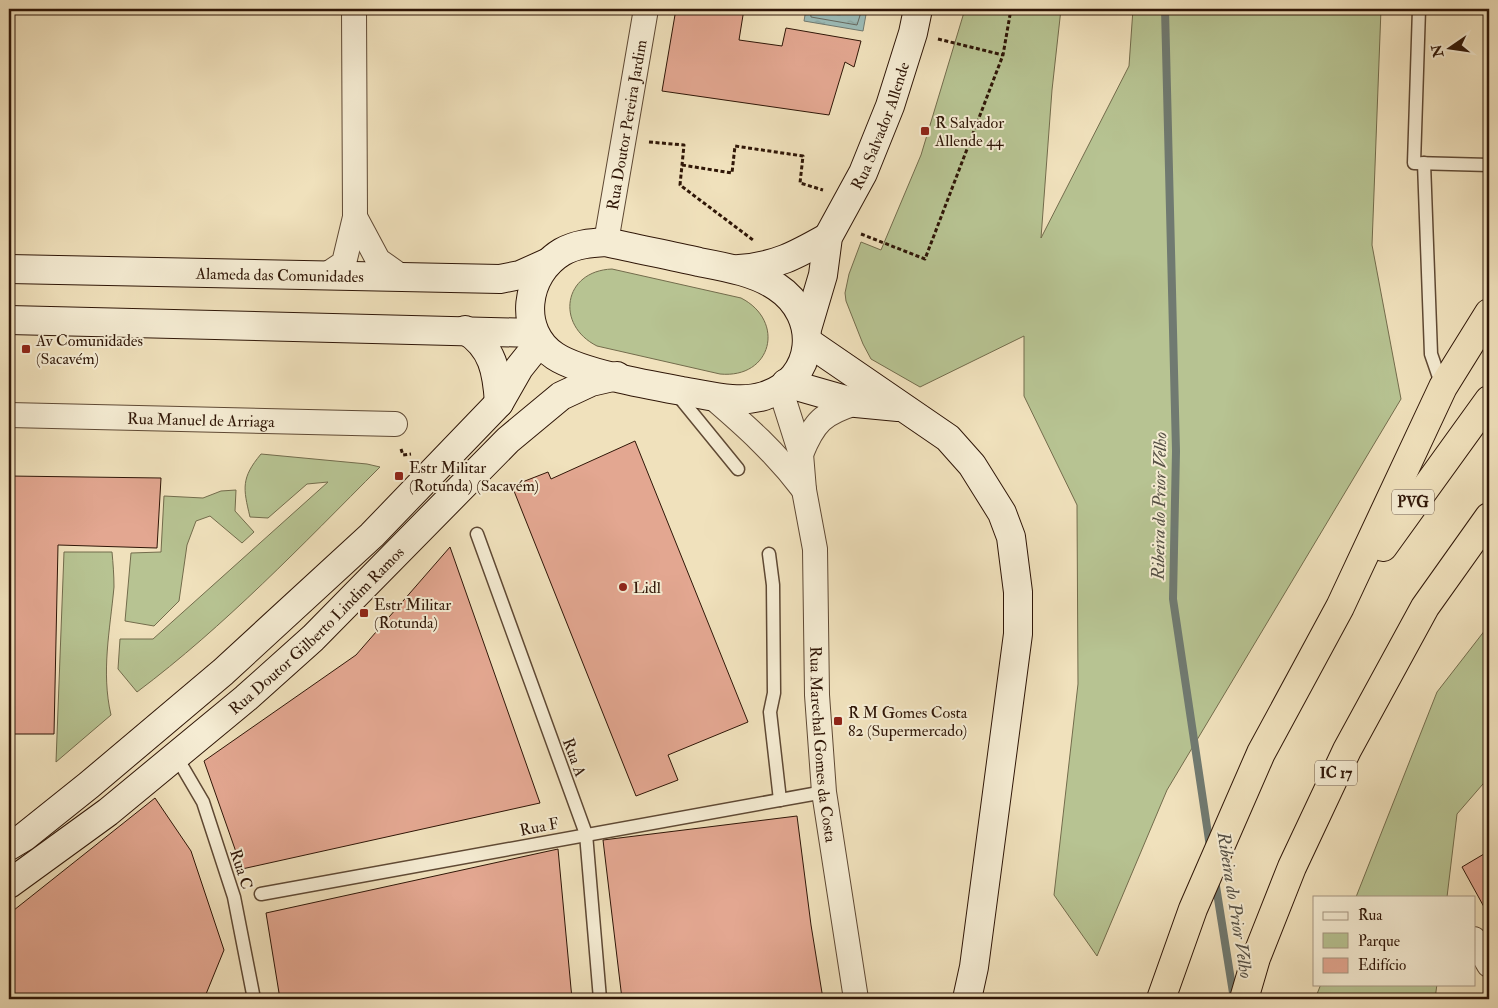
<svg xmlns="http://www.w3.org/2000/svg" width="1498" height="1008" font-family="'IM FELL Double Pica',serif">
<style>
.green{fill:#b7c392;stroke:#736c4c}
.water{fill:url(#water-ripples);stroke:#707a71}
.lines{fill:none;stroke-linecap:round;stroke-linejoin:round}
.shore{stroke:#666960;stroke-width:1}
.stream{stroke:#707a71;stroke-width:8}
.building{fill:#e3a791;stroke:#2f1607}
.lane-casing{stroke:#5f4934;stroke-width:15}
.street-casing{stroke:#5f4934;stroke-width:26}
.secondary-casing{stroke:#2f1607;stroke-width:30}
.highway-casing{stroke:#2f1607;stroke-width:30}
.path{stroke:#2f1607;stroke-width:3;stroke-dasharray:4 2.5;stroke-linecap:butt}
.lane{stroke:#f5ecd3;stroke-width:12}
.street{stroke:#f5ecd3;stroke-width:24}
.secondary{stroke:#f5ecd3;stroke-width:28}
.highway{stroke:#f0e1bc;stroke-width:28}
.poi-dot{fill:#8f2418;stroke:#f5ecd3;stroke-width:2}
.labels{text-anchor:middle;stroke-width:4;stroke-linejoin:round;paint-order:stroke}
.shield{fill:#f5ecd3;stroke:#6a5644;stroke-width:1}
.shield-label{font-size:15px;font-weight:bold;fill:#2f1607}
.poi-label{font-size:16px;fill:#2f1607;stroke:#f5ecd3;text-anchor:start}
.street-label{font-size:16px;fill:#2f1607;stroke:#f5ecd3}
.water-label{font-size:18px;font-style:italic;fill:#555045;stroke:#f5ecd3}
</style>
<defs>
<pattern id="water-ripples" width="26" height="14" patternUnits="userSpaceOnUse" patternTransform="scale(1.25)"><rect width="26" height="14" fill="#9cbcb8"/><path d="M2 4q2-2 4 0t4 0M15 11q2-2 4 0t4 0" fill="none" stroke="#87a19d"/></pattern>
</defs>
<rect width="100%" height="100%" fill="#f0e1bc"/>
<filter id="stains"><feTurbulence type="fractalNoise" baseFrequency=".004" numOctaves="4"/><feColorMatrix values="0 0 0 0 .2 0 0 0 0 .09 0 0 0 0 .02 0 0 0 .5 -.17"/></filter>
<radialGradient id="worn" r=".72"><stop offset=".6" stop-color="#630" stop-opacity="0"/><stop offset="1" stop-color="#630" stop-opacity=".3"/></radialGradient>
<g class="green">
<polygon points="965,9 1061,9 1052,90 1041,238 1129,66 1133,9 1381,9 1372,245 1401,399 1167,790 1097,956 1054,895 1078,684 1077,505 1024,396 1024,336 920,387 871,359 863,344 846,301 845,293 849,274 861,242 881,250 921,155"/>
<path d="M612,269L741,298C786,321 772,379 720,374L597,346C555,325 563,271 612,269Z"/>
<path d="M261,454L367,464L380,467C302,545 225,626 137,692L118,669L120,639H153L328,482L307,484L268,518L250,517C243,488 241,478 261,454Z"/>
<polygon points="236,490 235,511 254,532 242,543 210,516 196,521 187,545 179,601 154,626 125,621 131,553 161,552 164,496 203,498 221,491"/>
<path d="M64,552H112C113,563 114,575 114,587C110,630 101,672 111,715L56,762Z"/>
<polygon points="1489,625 1489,777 1457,814 1447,897 1356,897 1437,692"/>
<polygon points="1321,984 1437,984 1435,999 1315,999"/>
</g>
<polygon class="water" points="806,9 867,9 863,31 804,21"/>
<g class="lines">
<polyline class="shore" points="810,9 811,17 857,25 862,9"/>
<g class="stream">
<polyline points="1165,9 1176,451 1173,599 1210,847"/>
<polyline points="1215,880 1234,999"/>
</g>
</g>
<g class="building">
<polygon points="676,9 744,9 739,40 782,46 786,28 861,41 854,67 845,62 829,115 662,91"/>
<polygon points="635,441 748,722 668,755 678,780 636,796 512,486 548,472 551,479"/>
<polygon points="9,476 161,478 157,548 58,545 54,734 9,734"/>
<polygon points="450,547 540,803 242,869 204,761 356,655"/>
<polygon points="155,798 191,851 224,950 204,999 9,999 9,914"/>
<polygon points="797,816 811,925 823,999 622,999 603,840"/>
<polygon points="558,849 572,999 280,999 266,913"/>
<polygon points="1489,851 1489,916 1462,867"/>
</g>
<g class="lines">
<defs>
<g id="lane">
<polyline points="1419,9 1414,163 1489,165"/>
<polyline points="1424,163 1431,354 1442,386"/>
<polyline points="676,393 738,469"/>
<polyline points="477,534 586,834 600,999"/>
<polyline points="769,554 773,585 774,693 770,712 780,800"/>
<polyline points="176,756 203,802 234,897 254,999"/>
<polyline points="261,894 824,792"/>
</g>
<g id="street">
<polyline points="355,217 378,260 402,277"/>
<path id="s1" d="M606,242L646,9"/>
<polyline points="326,275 344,263 355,217 354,9"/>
<path id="s2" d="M780,388L801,454L804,490L815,549L817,695L824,792L856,999"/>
<path d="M711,396C747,427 775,452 804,490"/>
<path id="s3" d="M9,415L395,424"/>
<path d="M801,454C814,422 823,413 856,403"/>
<polyline points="1474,939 1489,965"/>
</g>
<g id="secondary">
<path d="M606,242C637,249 668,255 699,262C725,267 755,272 777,287C821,316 816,380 764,396C738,404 708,395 682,391C649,385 581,373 555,356C517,331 525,274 562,252C576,244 591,243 606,242Z"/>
<path id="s4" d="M9,269L500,279L520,275L549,262"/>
<path d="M739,269C777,266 796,255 828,237"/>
<polyline points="9,320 534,333"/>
<path id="s5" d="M807,329L823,275L828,237L863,173L890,106L913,33L918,9"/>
<path d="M465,330C493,347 497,372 499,403"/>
<polyline points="808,342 948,438 972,465 1002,513 1011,537 1018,592 1018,634 974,967 967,999"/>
<polyline points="786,383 856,403 898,407"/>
<polyline points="9,846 24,837 89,785 223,672 372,535 499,403 519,368 539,343"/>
<path id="s6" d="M9,884L108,812L246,698L313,638L508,440L561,396L591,382L617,376"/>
</g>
<g id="highway">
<polyline points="1383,547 1489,400"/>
<polyline points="1161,999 1193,909 1261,753 1340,607 1443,387 1489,313"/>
<polyline points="1244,999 1256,958 1292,867 1347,750 1425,607 1489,517"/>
</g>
</defs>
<use href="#lane" class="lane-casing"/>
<use href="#street" class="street-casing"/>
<use href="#secondary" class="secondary-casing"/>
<use href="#highway" class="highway-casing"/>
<g class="path">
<polyline points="938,39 1003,55"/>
<polyline points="649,142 684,145 680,185 753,240"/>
<polyline points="682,165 732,173 735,146 803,156 800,183 823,190"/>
<polyline points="861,234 925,259 1003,55 1011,9"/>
<polyline points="401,449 403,455 411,454"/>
</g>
<use href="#lane" class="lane"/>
<use href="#street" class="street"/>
<use href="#secondary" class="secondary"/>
<use href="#highway" class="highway"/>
</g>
<g class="poi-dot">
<rect x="920" y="126" width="10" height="10" rx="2.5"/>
<rect x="21" y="344" width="10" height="10" rx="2.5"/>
<rect x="394" y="471" width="10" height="10" rx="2.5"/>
<circle cx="623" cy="587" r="5"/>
<rect x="359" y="608" width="10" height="10" rx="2.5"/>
<rect x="833" y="716" width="10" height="10" rx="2.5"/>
</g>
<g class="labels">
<g class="shield">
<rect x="1392" y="489.5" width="42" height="25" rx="4"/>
<rect x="1315" y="760.5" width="42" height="25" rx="4"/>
</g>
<g class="shield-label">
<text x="1413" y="507">PVG</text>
<text x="1336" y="778">IC 17</text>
</g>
<g class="poi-label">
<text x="935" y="128">R Salvador<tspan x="935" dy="18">Allende 44</tspan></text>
<text x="36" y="346">Av Comunidades<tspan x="36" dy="18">(Sacavém)</tspan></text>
<text x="409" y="473">Estr Militar<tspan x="409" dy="18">(Rotunda) (Sacavém)</tspan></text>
<text x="633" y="593">Lidl</text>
<text x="374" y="610">Estr Militar<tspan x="374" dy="18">(Rotunda)</tspan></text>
<text x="848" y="718">R M Gomes Costa<tspan x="848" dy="18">82 (Supermercado)</tspan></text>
</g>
<g class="street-label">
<text dy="6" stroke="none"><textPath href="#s1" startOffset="119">Rua Doutor Pereira Jardim</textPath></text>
<text dy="6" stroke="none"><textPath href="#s5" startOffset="218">Rua Salvador Allende</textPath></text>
<text dy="6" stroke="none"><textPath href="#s4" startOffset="271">Alameda das Comunidades</textPath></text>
<text dy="6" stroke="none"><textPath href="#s3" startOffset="192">Rua Manuel de Arriaga</textPath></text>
<text dy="6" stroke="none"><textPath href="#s6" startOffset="399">Rua Doutor Gilberto Lindim Ramos</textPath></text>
<text dy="6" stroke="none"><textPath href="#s2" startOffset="361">Rua Marechal Gomes da Costa</textPath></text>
<text transform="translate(575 757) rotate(70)" y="6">Rua A</text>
<text transform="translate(539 826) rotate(-11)" y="6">Rua F</text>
<text transform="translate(242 869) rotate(72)" y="6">Rua C</text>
</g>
<g class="water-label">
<text transform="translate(1159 506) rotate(-89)" y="6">Ribeira do Prior Velho</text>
<text transform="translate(1235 905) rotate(81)" y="6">Ribeira do Prior Velho</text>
</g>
</g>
<rect width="1498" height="1008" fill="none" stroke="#f0e1bc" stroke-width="30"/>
<rect x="10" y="10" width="1478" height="988" fill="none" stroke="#2f1607" stroke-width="2.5"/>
<rect x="15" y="15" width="1468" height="978" fill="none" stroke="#2f1607"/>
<rect x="1313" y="896" width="162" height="90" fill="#f5ecd3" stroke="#a69681"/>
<rect x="1323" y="912" width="25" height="8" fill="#f5ecd3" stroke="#a69681"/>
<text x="1358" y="920" font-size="15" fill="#2f1607">Rua</text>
<rect x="1323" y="933" width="25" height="15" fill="#b7c392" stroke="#a69681"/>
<text x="1358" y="946" font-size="15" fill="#2f1607">Parque</text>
<rect x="1323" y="958" width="25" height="15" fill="#e3a791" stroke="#a69681"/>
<text x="1358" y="970" font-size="15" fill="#2f1607">Edifício</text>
<g transform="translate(1450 48) rotate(257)" stroke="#f5ecd3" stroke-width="4" paint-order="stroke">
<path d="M0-4L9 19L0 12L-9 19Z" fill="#2f1607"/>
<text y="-8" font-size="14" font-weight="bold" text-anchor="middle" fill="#2f1607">N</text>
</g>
<rect width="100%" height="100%" filter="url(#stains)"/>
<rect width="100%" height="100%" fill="url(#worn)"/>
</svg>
